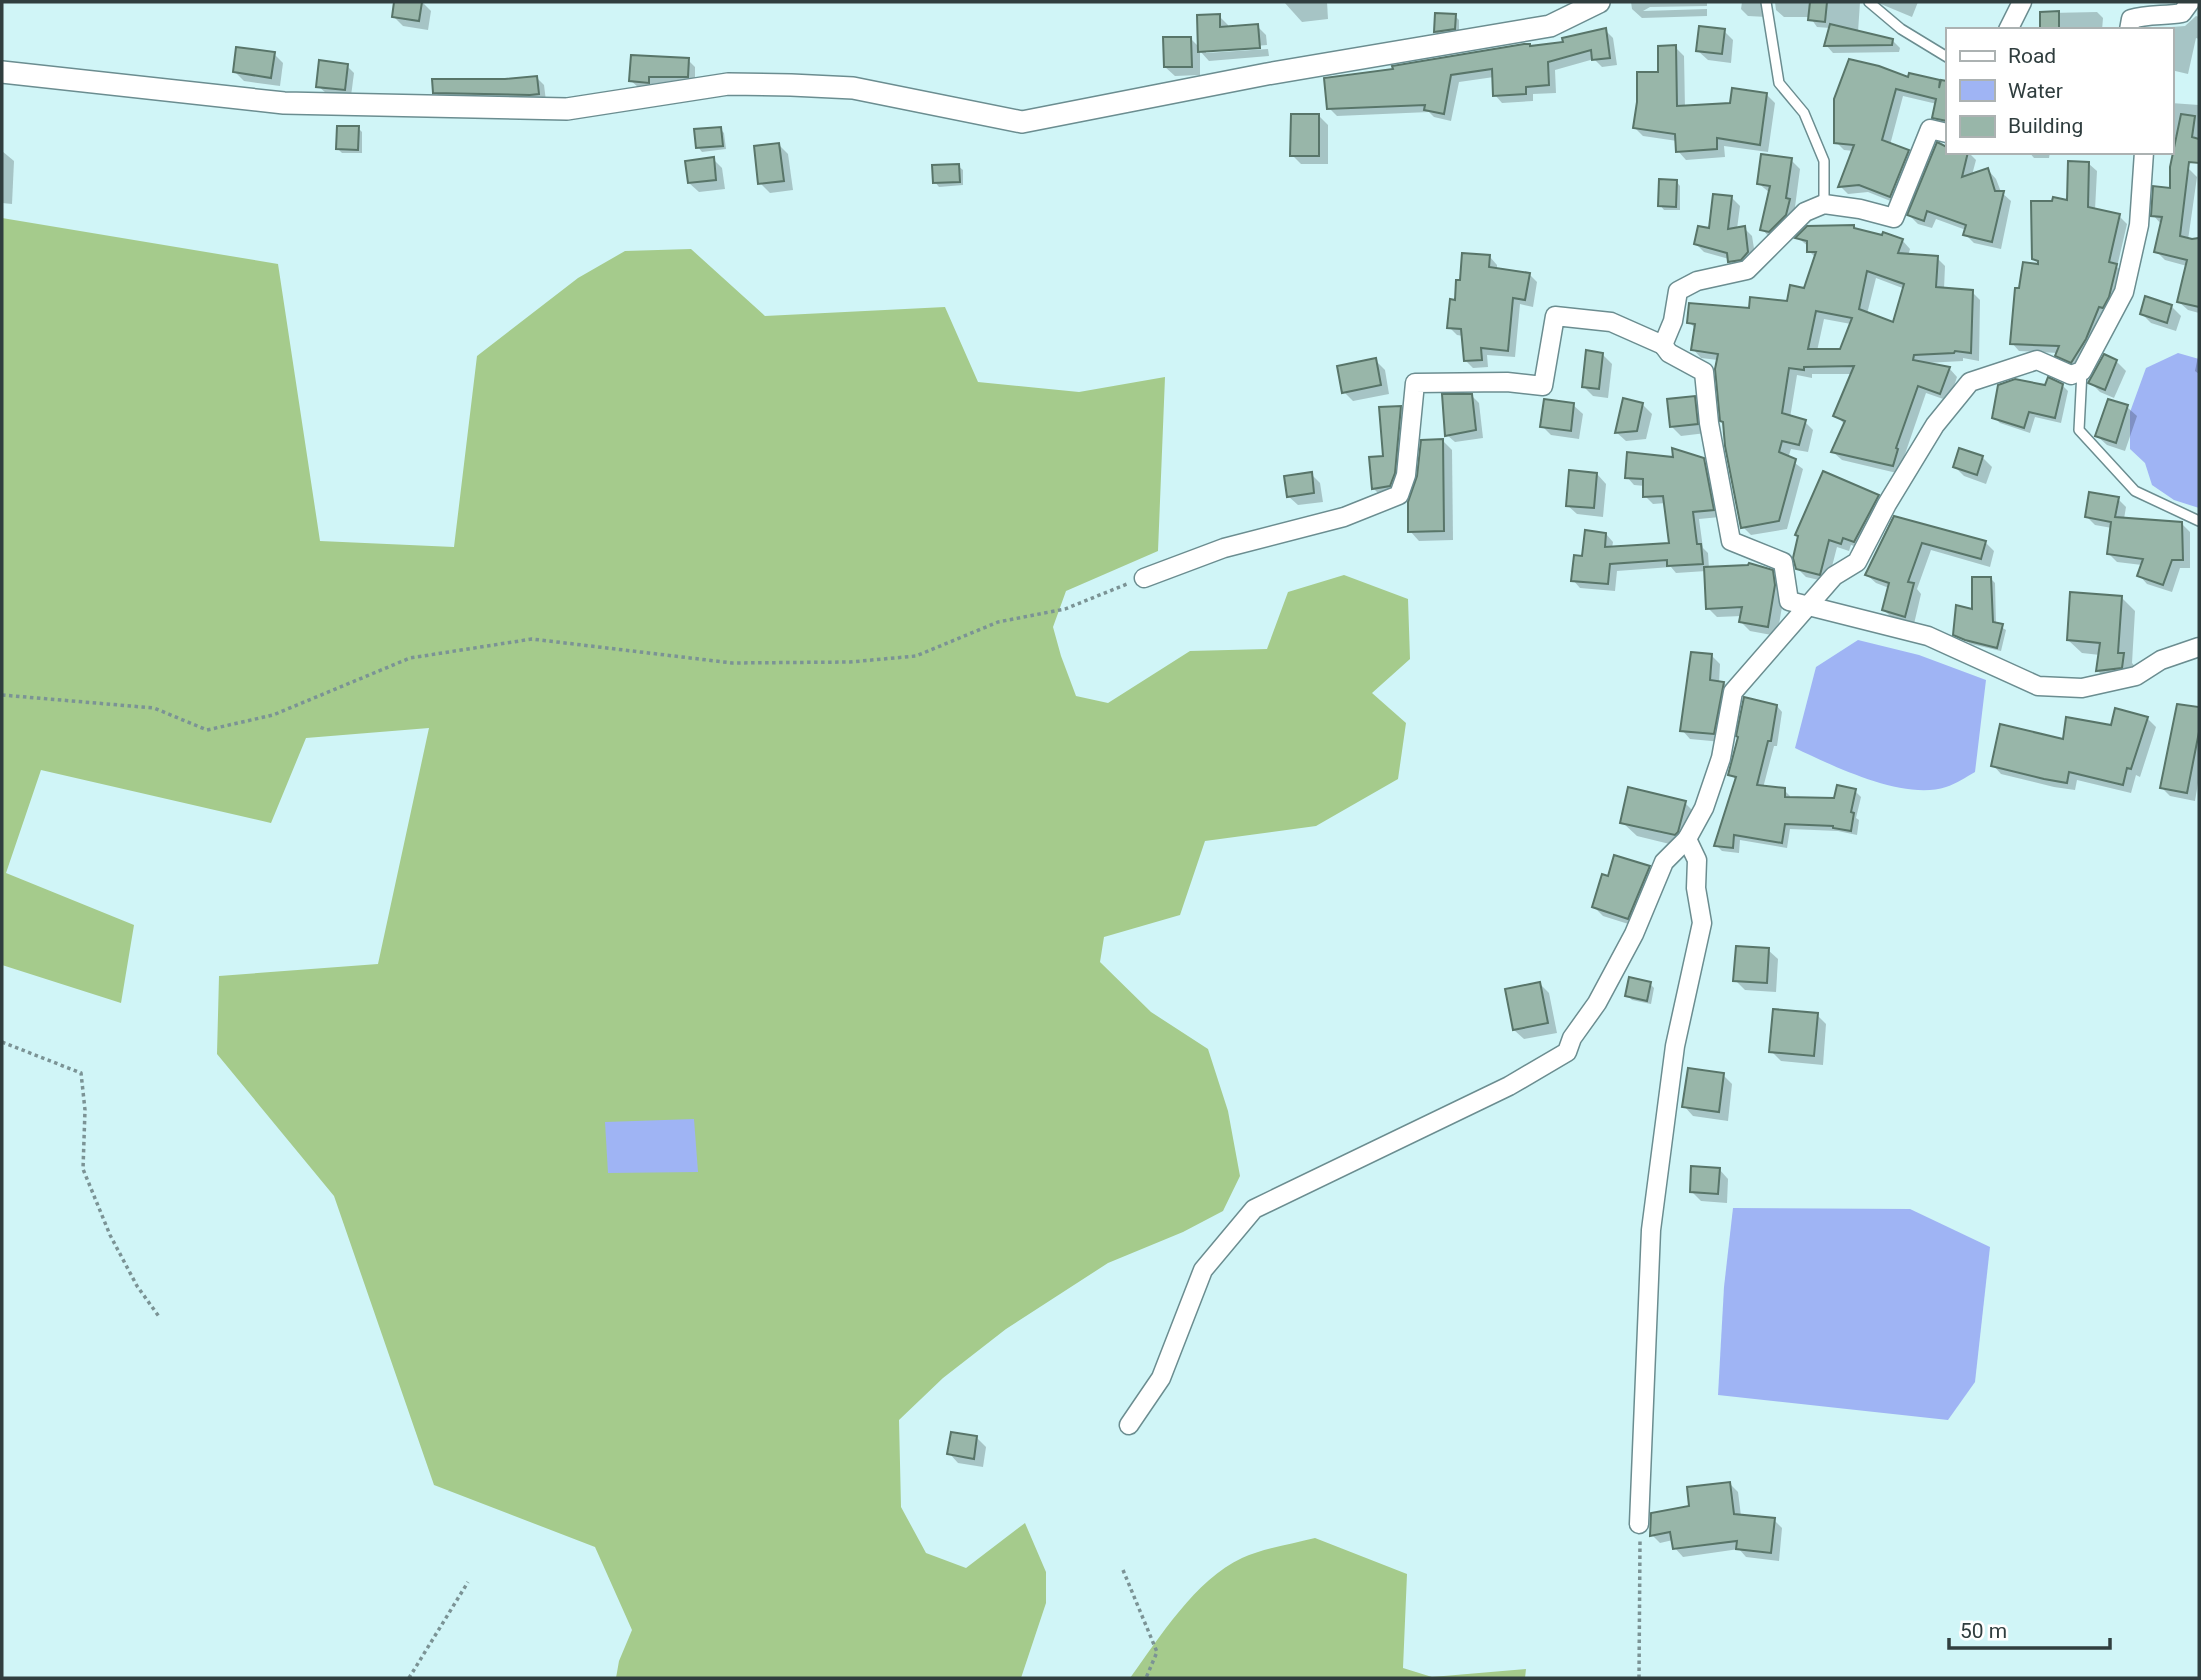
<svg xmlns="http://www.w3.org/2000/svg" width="2201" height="1680" font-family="Roboto,sans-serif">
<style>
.forest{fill:#a5cb8c}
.water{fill:#9fb4f4}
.shadow{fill:#0003;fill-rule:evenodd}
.building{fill:#98b6a9;stroke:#587569;stroke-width:2;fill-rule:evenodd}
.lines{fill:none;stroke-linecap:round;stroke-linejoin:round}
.service-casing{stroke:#6b8d90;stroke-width:12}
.minor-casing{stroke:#6b8d90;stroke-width:21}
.tertiary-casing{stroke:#6b8d90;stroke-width:24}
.path{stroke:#7b9395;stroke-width:3.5;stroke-dasharray:3.5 3.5;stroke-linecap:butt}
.service{stroke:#fff;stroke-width:9}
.minor{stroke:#fff;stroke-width:18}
.tertiary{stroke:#fff;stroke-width:21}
</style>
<rect width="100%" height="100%" fill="#d0f5f7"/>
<g class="forest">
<polygon points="2,218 278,264 320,541 454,547 477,356 578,278 625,251 691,249 765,316 945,307 978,382 1079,392 1165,377 1158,551 1066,591 1053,627 1061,656 1076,696 1108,703 1190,651 1267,649 1288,592 1344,575 1408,599 1410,659 1372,693 1406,723 1398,779 1316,826 1205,841 1180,915 1104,937 1100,962 1151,1012 1208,1049 1228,1111 1240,1176 1223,1211 1183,1232 1108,1263 1006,1329 943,1378 899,1420 901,1507 926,1553 966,1568 1025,1523 1046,1572 1046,1603 1021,1678 616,1678 619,1661 632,1630 595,1547 434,1485 334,1196 217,1054 219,976 378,964 429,728 306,738 271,823 41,770 6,873 134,925 121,1003 2,965"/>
<path d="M1315,1538L1407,1574L1403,1668L1432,1677L1526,1669L1525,1678H1130C1160,1637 1195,1580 1242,1558C1264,1548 1292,1544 1315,1538Z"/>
</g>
<g class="water">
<polygon points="2178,353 2199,359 2199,508 2174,500 2152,485 2145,463 2130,449 2130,412 2146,368"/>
<path d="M1858,640L1919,655L1986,680L1975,772C1966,777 1956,784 1946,787C1904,801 1833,766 1795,748L1816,667Z"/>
<polygon points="694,1119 698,1172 608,1173 605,1122"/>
<polygon points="1733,1208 1910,1209 1990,1247 1975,1382 1948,1420 1718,1395 1724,1287"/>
</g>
<g class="shadow">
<polygon points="396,2 422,2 431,11 428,30 403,26 394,17"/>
<polygon points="1284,2 1327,2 1328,19 1302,22"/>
<polygon points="1631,2 1707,2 1707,6 1650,7 1643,11 1707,9 1707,16 1642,18 1632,9"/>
<polygon points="1742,2 1860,2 1858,32 1892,40 1900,48 1899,52 1833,53 1826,45 1830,28 1817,27 1810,17 1784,17 1776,10 1775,2 1766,6 1767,17 1748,16 1741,9"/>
<polygon points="1876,2 1918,2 1912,17"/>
<polygon points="2097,12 2103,18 2102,30 2042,30 2042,16 2050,13"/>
<polygon points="1219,16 1228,25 1228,28 1257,26 1266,35 1267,45 1206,50 1206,53 1268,49 1269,56 1209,61 1200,51 1200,75 1175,76 1165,67 1190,38 1200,48"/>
<polygon points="1455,16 1459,20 1459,32 1440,36 1436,32"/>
<polygon points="2196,16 2199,17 2199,39 2196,38 2188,74 2171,70 2171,30 2145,29 2185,26"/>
<polygon points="1605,30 1613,38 1617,65 1602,67 1594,59 1555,70 1556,93 1533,94 1533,101 1502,103 1495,95 1494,77 1459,82 1451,121 1434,117 1429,112 1337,116 1329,108 1395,71 1565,44"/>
<polygon points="1724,31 1733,40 1731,63 1708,60 1698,51"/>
<polygon points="1675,47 1684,56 1685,108 1731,105 1766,94 1775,103 1768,152 1724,146 1725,157 1686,160 1678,151 1677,141 1643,136 1634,127"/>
<polygon points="274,54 283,63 280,86 244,81 235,72"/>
<polygon points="688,60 695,67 695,83 656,84 655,89 638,87 630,80"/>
<polygon points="347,66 354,73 351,96 326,93 318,86"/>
<polygon points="1911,75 1947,83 1947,126 1941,125 1934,117 1937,104 1903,96 1890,145 1908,151 1916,159 1898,204 1868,192 1848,194 1840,186 1854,151 1844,150 1836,142 1836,99 1910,79"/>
<polygon points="537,78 544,85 546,101 443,100 435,92"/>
<polygon points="2171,103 2199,105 2199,153 2187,151 2179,137 2171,136"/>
<polygon points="1319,116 1328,125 1328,164 1301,164 1292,155"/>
<polygon points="358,128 362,132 362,153 342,153 338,149"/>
<polygon points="720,129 724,133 726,149 702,152 698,147"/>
<polygon points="1938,144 1947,147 1947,152 1968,152 1976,160 1972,175 1988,170 1996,179 2001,192 2011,201 2001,249 1974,243 1965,234 1966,230 1936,219 1932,228 1918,224 1909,215"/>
<polygon points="779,145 788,154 793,190 770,193 760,183"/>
<polygon points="2,151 14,161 12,204 2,203"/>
<polygon points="2029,152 2050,152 2049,158 2034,158"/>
<polygon points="713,159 722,168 725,189 699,192 689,183"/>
<polygon points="1791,160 1800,169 1795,207 1798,210 1771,239 1762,229 1770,193 1758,183"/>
<polygon points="2089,164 2097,171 2095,210 2119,216 2127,224 2117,267 2124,273 2082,369 2065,363 2057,355 2058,353 2019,351 2012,343 2021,290 2041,265 2033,258 2068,202"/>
<polygon points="958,166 963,170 963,185 939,187 935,182"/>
<polygon points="2188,168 2197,177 2188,240 2199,242 2199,313 2188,310 2179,302 2187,266 2165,260 2156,251 2162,225 2153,215"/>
<polygon points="1676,181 1680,186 1680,210 1664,210 1660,205"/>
<polygon points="1732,198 1740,206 1737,229 1744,228 1752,236 1756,261 1738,270 1729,259 1704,252 1696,244 1710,230"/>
<path d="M1853,227L1856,230L1902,240L1910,249L1908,256L1937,258L1945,266L1944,289L1972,292L1980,300L1979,361L1963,358V361L1926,363L1949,368L1957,377L1949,401L1926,393L1904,457L1901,474L1842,460L1833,452L1844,424L1836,415L1853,374H1812V378L1797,375L1790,418L1805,422L1813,430L1808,452L1791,449L1788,458L1803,469L1787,529L1751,535L1743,527L1718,360L1701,358L1693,349L1696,329L1689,322L1789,303L1805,290L1816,258L1809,251V247L1798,238ZM1876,278L1905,289L1895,324L1867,314ZM1824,319L1851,324L1842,350L1817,351Z"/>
<polygon points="1490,257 1497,265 1497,270 1529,274 1537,282 1533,307 1520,304 1515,357 1487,355 1488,367 1473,368 1466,361 1463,336 1457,335 1449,327 1461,282"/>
<polygon points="2171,306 2181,316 2176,331 2151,323 2142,314"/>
<polygon points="2199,351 2199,374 2195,371"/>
<polygon points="1602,354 1612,364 1608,398 1593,396 1584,387"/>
<polygon points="1375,360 1385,370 1389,394 1353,401 1344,392"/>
<polygon points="2116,361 2126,371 2114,398 2100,392 2091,383"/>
<polygon points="2062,385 2068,391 2061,423 2035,417 2030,433 2000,423 1994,417 2046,387"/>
<polygon points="1472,396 1479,403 1483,438 1455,442 1447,435"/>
<polygon points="1694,398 1704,407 1706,433 1681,436 1671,426"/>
<polygon points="2109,401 2127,407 2137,416 2125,451 2107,445 2097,436"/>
<polygon points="1573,405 1583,414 1579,439 1551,435 1542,426"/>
<polygon points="1643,405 1652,414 1646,439 1626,441 1616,432"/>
<polygon points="1401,408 1408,415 1397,493 1381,496 1374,489"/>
<polygon points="1443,441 1452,450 1453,540 1419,541 1410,531"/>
<polygon points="1982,457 1992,467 1986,484 1964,476 1955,467"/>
<polygon points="1702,460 1710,468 1720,517 1699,519 1703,548 1708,553 1709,569 1772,572 1782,581 1784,595 1777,636 1750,631 1741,622 1742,616 1717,617 1708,608 1706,571 1676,573 1671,567 1617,571 1615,591 1580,588 1573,580 1583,558 1606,534 1613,542 1612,548 1671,544 1666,503 1653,504 1645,496 1645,486 1634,485 1627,477"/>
<polygon points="1311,474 1320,483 1323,502 1298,505 1288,496"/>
<polygon points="1597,474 1606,484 1603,517 1577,514 1567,505"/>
<polygon points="1878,497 1886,505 1863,549 1851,545 1849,551 1837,547 1828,582 1806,577 1797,568 1795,558"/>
<polygon points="2118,499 2126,507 2124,519 2181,523 2190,532 2190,568 2180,568 2172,592 2147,584 2139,575 2142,565 2117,562 2109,554 2112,528 2095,525 2087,517"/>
<polygon points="1895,518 1985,542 1994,551 1990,567 1931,550 1917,589 1921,594 1914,624 1893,619 1884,610 1889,588 1876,583 1867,575"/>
<polygon points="1991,579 1995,583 1996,624 2006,630 2001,651 1971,644 1955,634 1974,611"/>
<polygon points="2122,598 2135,611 2132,663 2137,669 2111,684 2098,671 2100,655 2082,653 2068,640"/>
<polygon points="1711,655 1720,664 1719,683 1724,683 1732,692 1722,742 1690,739 1682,730"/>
<polygon points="1777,706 1782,712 1777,746 1774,746 1763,788 1784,790 1790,796 1790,799 1835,800 1855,791 1861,797 1856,818 1859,820 1857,835 1838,831 1790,829 1787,848 1740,840 1739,853 1722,851 1716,845 1737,780 1730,774"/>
<polygon points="2178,706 2199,709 2199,777 2195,801 2170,796 2162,788"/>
<polygon points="2147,718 2156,727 2140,777 2136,775 2131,793 2077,780 2075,790 2054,787 2001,774 1993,765 2064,741"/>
<polygon points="1685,803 1699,817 1690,849 1637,836 1622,822"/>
<polygon points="1649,868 1658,877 1638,927 1603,916 1594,907 1609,878"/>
<polygon points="1768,950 1778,959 1776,992 1745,990 1735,980"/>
<polygon points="1540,984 1549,993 1557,1033 1524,1039 1514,1030"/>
<polygon points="1650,984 1654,988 1651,1004 1632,1000 1627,995"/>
<polygon points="1817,1015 1826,1024 1823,1065 1781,1061 1771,1051"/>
<polygon points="1723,1075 1732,1084 1728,1121 1693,1116 1684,1106"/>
<polygon points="1719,1169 1728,1179 1727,1203 1701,1201 1692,1192"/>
<polygon points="977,1438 986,1447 983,1467 958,1463 949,1453"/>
<polygon points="1730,1484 1738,1492 1741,1516 1774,1520 1782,1528 1779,1561 1746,1557 1739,1549 1683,1557 1675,1548 1673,1540 1660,1543 1652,1535 1691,1507"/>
</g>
<g class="building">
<polygon points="394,2 422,2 419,21 392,17"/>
<polygon points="1810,2 1827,2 1825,22 1808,20"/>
<polygon points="2059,11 2059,29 2040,29 2040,12"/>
<polygon points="1435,13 1456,14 1455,29 1434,32"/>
<polygon points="1220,14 1220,27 1258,24 1260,48 1198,52 1197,15"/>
<polygon points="1830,24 1893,39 1892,45 1824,46"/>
<polygon points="1699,26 1725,29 1722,54 1696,51"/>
<polygon points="1606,28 1610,58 1592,60 1591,50 1548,62 1549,85 1526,87 1526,94 1493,96 1492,69 1451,75 1444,114 1424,110 1425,105 1327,109 1324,78 1393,69 1392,66 1524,44 1530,44 1530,46 1563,42 1562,38"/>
<polygon points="1163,37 1191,37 1192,67 1164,67"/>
<polygon points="1676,45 1677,106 1730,103 1732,88 1767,93 1760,145 1717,138 1717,149 1676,152 1675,134 1633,128 1637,102 1637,72 1658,72 1658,46"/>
<polygon points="236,47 275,52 271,78 233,72"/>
<polygon points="631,55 689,58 688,77 649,77 649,83 629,81"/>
<polygon points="1849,59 1879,66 1908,77 1909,73 1940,80 1939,88 1941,80 1947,81 1947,121 1932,118 1936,99 1896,89 1882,140 1909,150 1890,197 1859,185 1838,187 1854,145 1834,143 1834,99"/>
<polygon points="319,60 348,64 345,90 316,87"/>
<polygon points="537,76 539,94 530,95 433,93 432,79 505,79"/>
<polygon points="1291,114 1319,114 1319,156 1290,156"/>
<polygon points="2181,114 2195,116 2192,137 2199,139 2199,163 2189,162 2180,236 2192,239 2199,238 2199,307 2177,302 2187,260 2154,252 2162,217 2151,216 2153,186 2170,188 2170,167"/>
<polygon points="337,126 359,126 358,150 336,149"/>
<polygon points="721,127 723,146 696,148 694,129"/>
<polygon points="1937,142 1947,147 1947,152 1968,152 1962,177 1988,168 1995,191 2004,191 1992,242 1963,235 1966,225 1927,211 1924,221 1907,215"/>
<polygon points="779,143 784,181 758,184 754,146"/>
<polygon points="1761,154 1792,158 1786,198 1790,199 1786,215 1769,232 1760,230 1770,186 1757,184"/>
<polygon points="714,157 716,180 688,183 685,161"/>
<polygon points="2068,161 2089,162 2088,207 2120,214 2109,262 2117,264 2109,297 2103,308 2099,307 2086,339 2071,363 2055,356 2059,346 2010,344 2015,288 2019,288 2023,262 2038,264 2038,261 2032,259 2031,201 2052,201 2053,197 2067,200"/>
<polygon points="959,164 960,182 933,183 932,165"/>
<polygon points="1659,179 1677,180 1676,207 1658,206"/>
<polygon points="1713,194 1732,196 1728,229 1745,226 1748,252 1741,260 1728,262 1727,253 1694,244 1698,226 1709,228"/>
<path d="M1854,225V228L1882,235L1883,232L1903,239L1898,253L1938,256L1936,287L1973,290L1971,353L1955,351L1954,353L1914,355L1913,360L1950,367L1940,394L1918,386L1896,448L1898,449L1893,466L1831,452L1845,421L1833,416L1854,366L1804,367V370L1789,368L1782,413L1806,420L1799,445L1782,441L1779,452L1796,459L1779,521L1741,528L1725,446L1723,422L1720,421L1715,369L1718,354L1691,350L1695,324L1687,323L1689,303L1749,308L1750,297L1787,301L1790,285L1804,288L1816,252H1807V241L1795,238L1807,226ZM1867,271L1904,284L1893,322L1859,309ZM1816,311L1852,318L1840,349H1808Z"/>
<polygon points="1462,253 1490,255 1489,267 1530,273 1525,300 1513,298 1508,351 1481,348 1482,360 1464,361 1461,329 1447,328 1450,299 1455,300 1456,280 1460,280"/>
<polygon points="2145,296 2172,305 2167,323 2140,314"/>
<polygon points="1586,350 1603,353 1599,389 1582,387"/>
<polygon points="2104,354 2117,360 2105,390 2088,383"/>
<polygon points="1376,358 1381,385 1342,393 1337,366"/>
<polygon points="2048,377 2063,384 2055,418 2029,412 2024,428 1992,418 1998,385 2015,379 2045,385"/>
<polygon points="1442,394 1472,394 1476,430 1445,436"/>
<polygon points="1695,396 1698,424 1670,427 1667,399"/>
<polygon points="1623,398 1643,403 1637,431 1615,433"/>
<polygon points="1544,399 1574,403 1571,431 1540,427"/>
<polygon points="2108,399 2128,405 2116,443 2095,436"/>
<polygon points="1401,406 1395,473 1390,486 1372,489 1369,457 1383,456 1379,407"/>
<polygon points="1443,439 1444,531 1408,532 1408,502 1417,476 1421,440"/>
<polygon points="1672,448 1704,458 1714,510 1693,512 1697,544 1701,544 1703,564 1667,566 1667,560 1610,564 1608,584 1571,581 1574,555 1582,556 1585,530 1606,533 1605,547 1669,543 1663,496 1643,497 1643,479 1625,478 1627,452 1673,457"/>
<polygon points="1959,448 1983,456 1977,475 1953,467"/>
<polygon points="1569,470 1597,473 1594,508 1566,506"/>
<polygon points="1823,471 1879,495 1854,542 1843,538 1841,544 1829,540 1820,575 1796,569 1793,558 1798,536 1795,535"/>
<polygon points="1312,472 1314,493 1287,497 1284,476"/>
<polygon points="2089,492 2119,497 2115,517 2182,522 2183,560 2172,560 2163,585 2137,576 2143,559 2107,554 2111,522 2085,517"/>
<polygon points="1894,516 1986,541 1981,559 1922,543 1908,582 1914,583 1905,617 1882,610 1889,583 1865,575"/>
<polygon points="1749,563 1773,570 1775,585 1768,627 1739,622 1742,607 1706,609 1704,567 1748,565"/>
<polygon points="1972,577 1991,577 1993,622 2003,624 1997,648 1965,640 1953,635 1956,605 1972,609"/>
<polygon points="2070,592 2122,596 2118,653 2124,653 2122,668 2096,671 2100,643 2067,640"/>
<polygon points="1691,652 1712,654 1710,680 1724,682 1714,734 1680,731"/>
<polygon points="1744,697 1777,705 1771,741 1768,741 1757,785 1785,788 1785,797 1834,798 1837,785 1856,789 1851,812 1854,813 1851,831 1833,828 1833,826 1785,824 1782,843 1734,835 1733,848 1714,846 1736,777 1728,775 1738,737 1736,736"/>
<polygon points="2177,704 2199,707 2199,732 2187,793 2160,788"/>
<polygon points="2115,708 2148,717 2131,769 2127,768 2123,785 2069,772 2067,783 2044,779 1991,766 2000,724 2063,739 2066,717 2111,725"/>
<polygon points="1628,787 1686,801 1678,832 1675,835 1620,823"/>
<polygon points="1614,855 1650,866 1628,919 1592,907 1602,874 1608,876"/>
<polygon points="1736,946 1769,948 1767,983 1733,981"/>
<polygon points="1629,977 1651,982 1647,1001 1625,996"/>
<polygon points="1540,982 1548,1023 1513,1030 1505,989"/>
<polygon points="1773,1009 1818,1013 1814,1056 1769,1052"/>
<polygon points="1688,1068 1724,1073 1719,1112 1682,1107"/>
<polygon points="1691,1166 1720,1168 1718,1194 1690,1192"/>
<polygon points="951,1432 977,1436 974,1459 947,1454"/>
<polygon points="1730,1482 1734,1514 1775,1518 1771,1553 1736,1549 1737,1541 1673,1549 1670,1532 1650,1536 1651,1513 1689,1506 1687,1487"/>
</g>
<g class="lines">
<defs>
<g id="service">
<polyline points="1766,2 1779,83 1804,113 1824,161 1824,204"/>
<polyline points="1869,2 1901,29 1947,57"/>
<polyline points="2082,371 2079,430 2135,491 2199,521"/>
</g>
<g id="minor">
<polyline points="2008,30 2022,2"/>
<path d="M2129,30L2131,19C2147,14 2165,16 2182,13L2190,2"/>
<polyline points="1663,345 1669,353 1704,372 1709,423 1731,541 1783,562 1789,601 1928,636 2038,686 2082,688 2136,676 2161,660 2199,647"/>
<polyline points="1144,578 1224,548 1344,517 1399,495 1406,475 1415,383 1507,382 1543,386 1555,316 1611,322 1663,345 1673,321 1678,291 1697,281 1747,270 1805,212 1824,204 1860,209 1894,218 1930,129 1947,133"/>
<polyline points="1129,1425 1161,1378 1203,1270 1254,1209 1509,1086 1567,1052 1572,1038 1597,1003 1634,934 1664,862 1687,839 1704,808 1721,758 1733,692 1834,576 1857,562 1887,504 1935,425 1970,382 2037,360 2071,375 2082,371 2124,292 2139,225 2144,152"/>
<polyline points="1639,1524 1651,1230 1675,1046 1702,923 1696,888 1697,860 1687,839"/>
</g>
<polyline id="tertiary" points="2,72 284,103 567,109 728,84 791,85 853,88 1022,122 1267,74 1550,26 1599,2"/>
</defs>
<use href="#service" class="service-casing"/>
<use href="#minor" class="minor-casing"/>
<use href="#tertiary" class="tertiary-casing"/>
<g class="path">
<polyline points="2,695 154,708 207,730 273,715 410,658 532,639 732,663 850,662 916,656 998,622 1065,609 1127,584"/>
<polyline points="2,1042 81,1073 85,1110 83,1169 110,1235 137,1286 160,1318"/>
<polyline points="1123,1570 1157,1652 1146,1678"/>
<polyline points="409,1678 468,1582"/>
<polyline points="1639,1678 1640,1540"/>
</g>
<use href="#service" class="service"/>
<use href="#minor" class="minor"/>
<use href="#tertiary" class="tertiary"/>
</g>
<rect width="2201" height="1680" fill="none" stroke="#303e3f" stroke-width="7"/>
<rect x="1946" y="28" width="228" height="126" fill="#ffffff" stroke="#acb2b2" stroke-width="2"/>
<rect x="1960" y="51" width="35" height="10" fill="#ffffff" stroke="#acb2b2" stroke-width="2"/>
<text x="2008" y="63" font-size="21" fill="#303e3f">Road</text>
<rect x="1960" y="80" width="35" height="21" fill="#9fb4f4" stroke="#acb2b2" stroke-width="2"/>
<text x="2008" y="98" font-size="21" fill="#303e3f">Water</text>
<rect x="1960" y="116" width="35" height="21" fill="#98b6a9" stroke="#acb2b2" stroke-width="2"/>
<text x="2008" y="133" font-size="21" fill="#303e3f">Building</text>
<path d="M1949 1638v10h161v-10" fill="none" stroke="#303e3f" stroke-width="3.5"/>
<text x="1960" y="1638" font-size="21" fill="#303e3f" stroke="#ffffff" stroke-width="5" paint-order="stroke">50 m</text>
</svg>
